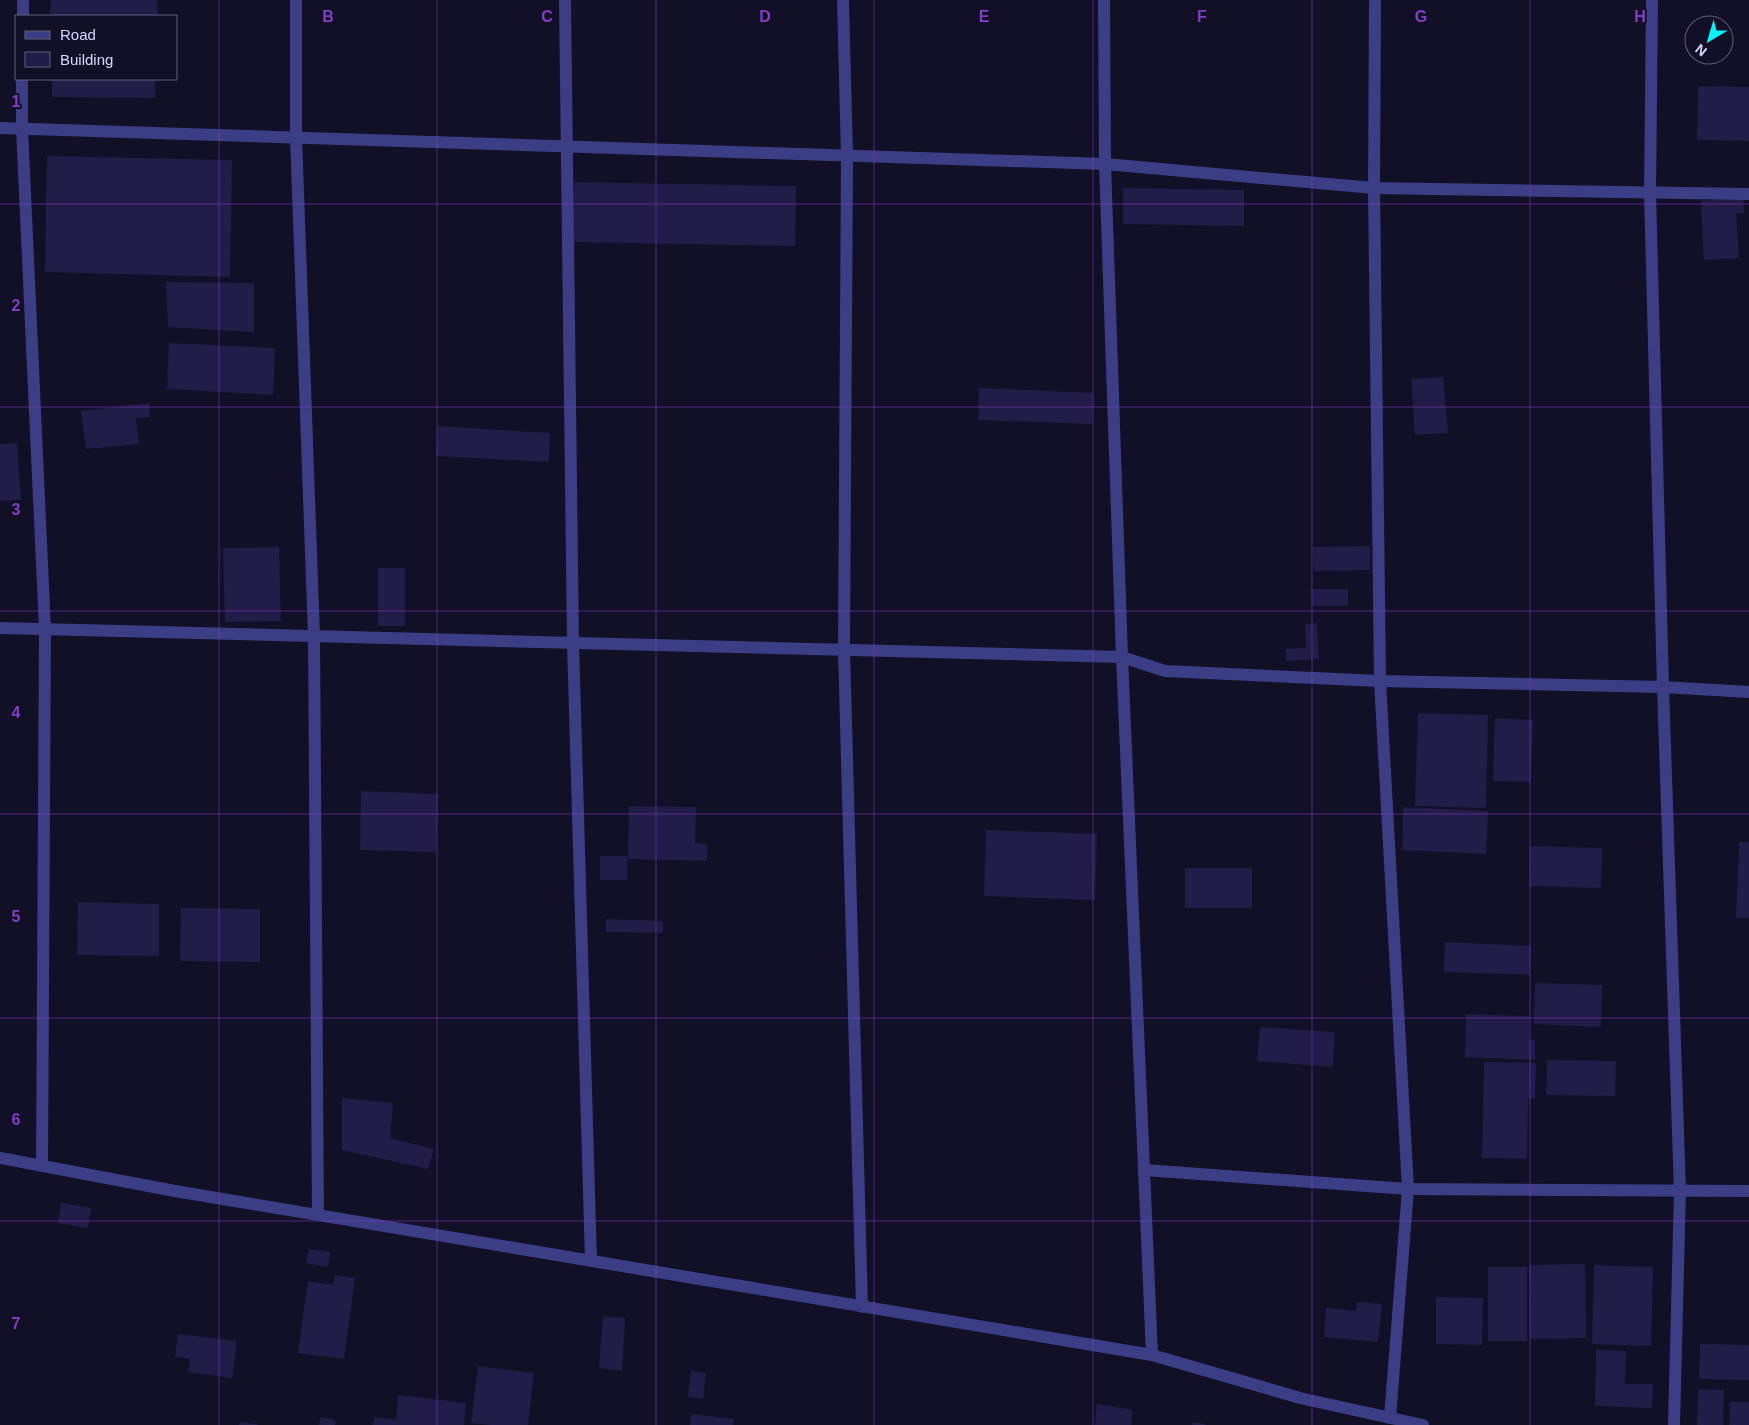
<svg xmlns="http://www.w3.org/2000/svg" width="1749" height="1425" font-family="Helvetica,sans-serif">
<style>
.building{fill:#221c48}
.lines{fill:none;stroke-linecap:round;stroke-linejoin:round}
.street{stroke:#3b3d85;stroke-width:12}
.grid{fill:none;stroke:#843dc5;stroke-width:1;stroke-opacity:0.55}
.grid-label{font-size:16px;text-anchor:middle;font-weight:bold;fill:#843dc5;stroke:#121027;stroke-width:4;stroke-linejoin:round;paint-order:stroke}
</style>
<rect width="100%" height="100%" fill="#121027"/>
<g class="building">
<polygon points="51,0 158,0 157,16 50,16"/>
<polygon points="52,79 155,79 155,98 52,97"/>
<polygon points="1698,86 1749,87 1749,141 1697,140"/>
<polygon points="47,156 232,160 230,277 45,272"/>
<polygon points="574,182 796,186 795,246 573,242"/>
<polygon points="1123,188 1244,190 1244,226 1123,224"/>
<polygon points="1743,198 1744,213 1736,213 1739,258 1704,260 1701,201"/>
<polygon points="166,282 254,283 254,332 168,327"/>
<polygon points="169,343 275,348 273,395 167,389"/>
<polygon points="1443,377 1448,433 1415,435 1411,379"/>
<polygon points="979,388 1093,393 1092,424 978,420"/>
<polygon points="149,403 150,417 136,418 139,444 86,449 81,411"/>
<polygon points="438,426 550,433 549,462 436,456"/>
<polygon points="17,443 21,500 0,501 0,444"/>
<polygon points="1370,546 1370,570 1314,571 1313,547"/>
<polygon points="279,547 281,621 225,622 223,548"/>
<rect x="378" y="568" width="27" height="58"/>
<polygon points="1311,589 1348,589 1348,606 1312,606"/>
<polygon points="1317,623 1319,659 1286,661 1286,649 1306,648 1305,624"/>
<polygon points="1418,713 1488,715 1486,808 1415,806"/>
<polygon points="1495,718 1533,720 1531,782 1493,781"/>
<polygon points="361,791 438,794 436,852 360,850"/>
<polygon points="629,806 696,807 695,843 707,844 707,861 628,859"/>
<polygon points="1403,807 1488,811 1486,854 1402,850"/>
<polygon points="986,830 1097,834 1095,900 984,896"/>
<polygon points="1739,842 1749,842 1749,918 1736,918"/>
<polygon points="1530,846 1602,848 1601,888 1529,886"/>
<rect x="600" y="856" width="27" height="24"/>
<rect x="1185" y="868" width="67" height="40"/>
<polygon points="78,902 159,904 159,956 77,955"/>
<polygon points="181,908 260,909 260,962 180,961"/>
<polygon points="606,919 663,921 663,933 606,932"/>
<polygon points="1445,942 1531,946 1530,975 1444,972"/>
<polygon points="1535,983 1602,985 1601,1027 1534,1024"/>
<polygon points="1466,1014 1529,1016 1529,1039 1535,1040 1535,1060 1465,1057"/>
<polygon points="1260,1027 1335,1032 1333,1067 1257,1061"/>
<polygon points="1547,1060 1616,1061 1615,1096 1546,1095"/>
<polygon points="1484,1062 1536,1063 1535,1098 1528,1099 1527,1159 1482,1158"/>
<polygon points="342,1098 393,1103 390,1138 434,1149 428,1169 342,1150"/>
<polygon points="61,1203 91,1208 88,1228 58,1223"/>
<polygon points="309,1249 330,1252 328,1267 306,1263"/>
<polygon points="1585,1264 1586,1338 1530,1339 1529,1265"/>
<polygon points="1594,1265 1653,1267 1651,1346 1592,1344"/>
<rect x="1488" y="1267" width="39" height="74"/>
<polygon points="335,1275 355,1278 344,1359 298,1353 308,1281 333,1285"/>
<polygon points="1436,1297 1483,1298 1482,1345 1436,1344"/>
<polygon points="1357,1302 1382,1304 1378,1342 1324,1337 1326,1308 1356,1311"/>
<polygon points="603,1316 625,1318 622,1371 599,1368"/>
<polygon points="178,1334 237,1341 232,1378 188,1372 190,1359 175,1357"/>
<polygon points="1700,1344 1749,1345 1749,1380 1699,1379"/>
<polygon points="1596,1350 1626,1351 1625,1384 1653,1384 1652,1408 1595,1406"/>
<polygon points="478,1366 534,1373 528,1425 491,1425 471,1423"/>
<polygon points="691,1371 706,1373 703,1399 688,1397"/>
<polygon points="1698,1389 1724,1390 1723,1425 1697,1425"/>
<polygon points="398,1395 466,1403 464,1425 373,1425 374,1417 396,1420"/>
<polygon points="1730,1402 1749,1402 1749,1425 1729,1425"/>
<polygon points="1097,1404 1133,1410 1131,1425 1095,1425"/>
<polygon points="691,1414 734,1419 733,1425 690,1425"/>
<polygon points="320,1417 335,1420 335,1425 319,1425"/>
<polygon points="240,1422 257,1424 257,1425 239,1425"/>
<polygon points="1193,1422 1205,1424 1205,1425 1192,1425"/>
</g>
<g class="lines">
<g class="street">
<polyline points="296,0 296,137 314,636 318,1215"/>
<polyline points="565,0 573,643 591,1261"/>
<polyline points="843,0 847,156 844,650 862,1307"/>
<polyline points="1104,0 1105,164 1122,657 1152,1355"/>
<polyline points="1375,0 1374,188 1380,681 1408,1189 1390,1418"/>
<polyline points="1652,0 1650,192 1663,687 1680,1191 1674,1425"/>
<polyline points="23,16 23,0"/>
<polyline points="22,79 22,128 45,629 42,1166"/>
<polyline points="0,128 1105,164 1374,188 1749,194"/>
<polyline points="0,628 1122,657 1165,671 1380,681 1663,687 1749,692"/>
<polyline points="0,1158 175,1191 1152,1355 1300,1398 1423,1425"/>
<polyline points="1144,1170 1408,1189 1749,1191"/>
</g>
</g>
<path class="grid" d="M219,0V1425M437,0V1425M656,0V1425M874,0V1425M1093,0V1425M1312,0V1425M1530,0V1425M0,204H1749M0,407H1749M0,611H1749M0,814H1749M0,1018H1749M0,1221H1749"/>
<g class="grid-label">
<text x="328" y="22">B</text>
<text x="547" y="22">C</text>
<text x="765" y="22">D</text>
<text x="984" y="22">E</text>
<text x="1202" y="22">F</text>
<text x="1421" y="22">G</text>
<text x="1640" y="22">H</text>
<text x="16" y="107">1</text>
<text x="16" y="311">2</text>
<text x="16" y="515">3</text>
<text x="16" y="718">4</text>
<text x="16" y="922">5</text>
<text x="16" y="1125">6</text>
<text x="16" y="1329">7</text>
</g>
<rect x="15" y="15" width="162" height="65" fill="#121027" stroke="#615f7d"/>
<rect x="25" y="31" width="25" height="8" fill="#3b3d85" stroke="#615f7d"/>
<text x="60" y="40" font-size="15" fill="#d8d6ff">Road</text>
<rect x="25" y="52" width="25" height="15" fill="#221c48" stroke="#615f7d"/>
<text x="60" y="65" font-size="15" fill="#d8d6ff">Building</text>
<g transform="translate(1709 40) rotate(218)"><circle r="24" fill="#121027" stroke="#615f7d"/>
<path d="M0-4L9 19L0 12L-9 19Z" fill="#04f3fd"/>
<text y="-8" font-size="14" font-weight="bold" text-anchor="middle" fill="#d8d6ff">N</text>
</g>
</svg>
